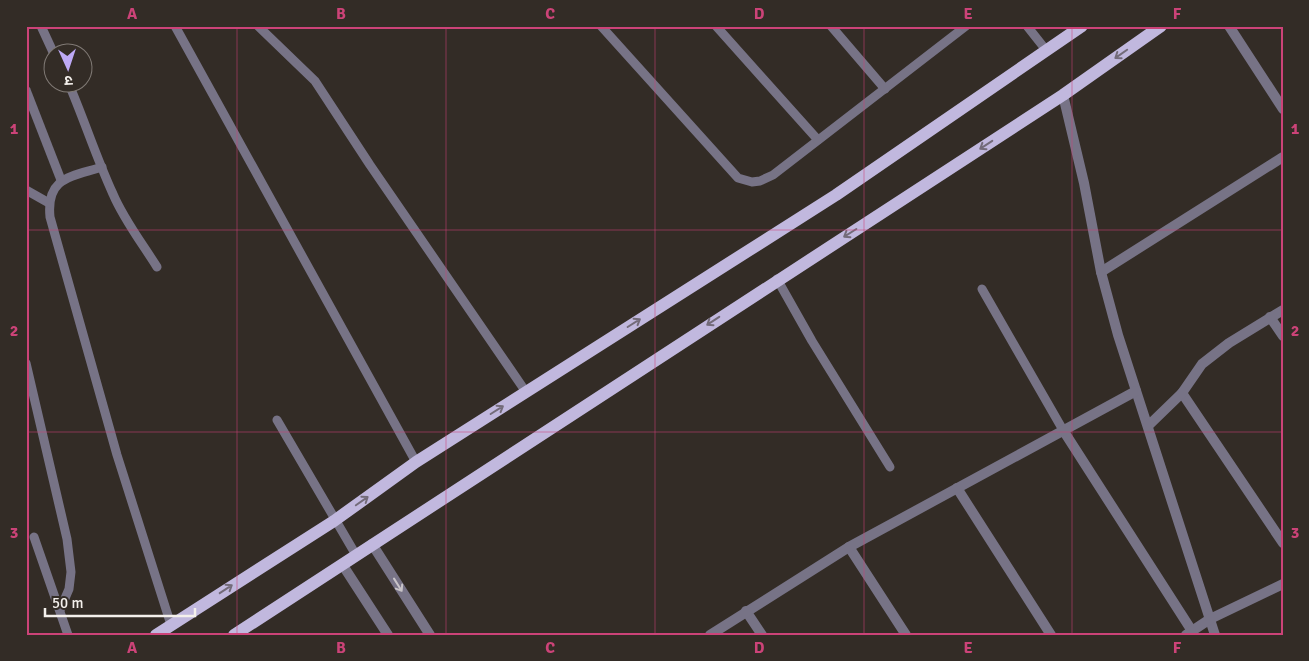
<svg xmlns="http://www.w3.org/2000/svg" width="1309" height="661" font-family="Signika,'Noto Sans Devanagari',sans-serif">
<style>
.lines{fill:none;stroke-linecap:round;stroke-linejoin:round}
.service{stroke:#777386;stroke-width:9}
.minor{stroke:#777386;stroke-width:10}
.primary{stroke:#c1b8de;stroke-width:12}
.oneway{stroke:#736b79}
.oneway2{stroke:#c8c4c8}
.grid{fill:none;stroke:#cc4378;stroke-width:1;stroke-opacity:0.55}
.neatline{fill:none;stroke:#cc4378;stroke-width:2}
.grid-label{font-size:16px;text-anchor:middle;font-weight:bold;fill:#cc4378}
</style>
<rect width="100%" height="100%" fill="#332c26"/>
<g class="lines">
<g class="service">
<polyline points="41,26 53,52"/>
<polyline points="175,26 416,462"/>
<polyline points="258,26 315,81 370,165 526,392"/>
<polyline points="601,26 738,178 752,182 760,181 773,175 966,26"/>
<polyline points="716,26 818,140"/>
<polyline points="831,26 885,89"/>
<polyline points="1027,26 1046,50"/>
<path d="M68,82C84,119 96,157 113,194C124,220 142,243 157,267"/>
<polyline points="26,90 61,180"/>
<path d="M102,167C71,177 46,177 50,217L117,455L171,625"/>
<polyline points="26,190 49,203"/>
<polyline points="777,279 812,341 890,467"/>
<polyline points="982,289 1063,430"/>
<polyline points="26,363 67,539 71,572 69,589 60,610"/>
<polyline points="277,420 356,555"/>
<polyline points="34,537 68,635"/>
</g>
<g class="minor">
<polyline points="1229,26 1283,109"/>
<polyline points="1063,95 1084,183 1101,272 1118,335 1215,635"/>
<polyline points="1101,272 1283,157"/>
<polyline points="1270,317 1283,336"/>
<polyline points="1182,393 1283,543"/>
<polyline points="1148,426 1182,393 1202,364 1229,343 1283,310"/>
<polyline points="1063,430 1192,631"/>
<polyline points="957,488 1051,635"/>
<polyline points="372,544 430,635"/>
<polyline points="849,547 906,635"/>
<polyline points="342,564 388,635"/>
<polyline points="746,611 762,635"/>
<polyline points="710,635 849,547 1136,391"/>
<polyline points="1186,635 1210,619 1283,584"/>
</g>
<g class="primary">
<polyline points="156,635 334,521 416,462 836,195 1082,26"/>
<polyline points="234,635 1063,95 1161,26"/>
</g>
</g>
<defs><path id="oneway-shaft" d="M-6 0H5M1.5-3L5.5 0L1.5 3" fill="none" stroke-width="1.6" stroke-linecap="round" stroke-linejoin="round" transform="scale(1.25)"/></defs>
<g class="oneway">
<use href="#oneway-shaft" transform="translate(1121 54) rotate(145)"/>
<use href="#oneway-shaft" transform="translate(986 145) rotate(147)"/>
<use href="#oneway-shaft" transform="translate(850 233) rotate(148)"/>
<use href="#oneway-shaft" transform="translate(713 321) rotate(147)"/>
<use href="#oneway-shaft" transform="translate(634 323) rotate(-32)"/>
<use href="#oneway-shaft" transform="translate(497 410) rotate(-32)"/>
<use href="#oneway-shaft" transform="translate(362 501) rotate(-35)"/>
<use href="#oneway-shaft" transform="translate(226 589) rotate(-33)"/>
</g>
<use class="oneway2" href="#oneway-shaft" transform="translate(398 585) rotate(58)"/>
<path class="grid" d="M237,26V635M446,26V635M655,26V635M864,26V635M1072,26V635M26,230H1283M26,432H1283"/>
<rect width="1309" height="661" fill="none" stroke="#332c26" stroke-width="55"/>
<g transform="translate(68 68) rotate(177)"><circle r="24" fill="#332c26" stroke="#807a75"/>
<path d="M0-4L9 19L0 12L-9 19Z" fill="#bda9f5"/>
<text y="-8" font-size="14" font-weight="bold" text-anchor="middle" fill="#f4f0ec">उ</text>
</g>
<path d="M45 608v8h150v-8" fill="none" stroke="#f4f0ec" stroke-width="2.5"/>
<text x="52" y="608" font-size="15" fill="#f4f0ec" stroke="#332c26" stroke-width="4" paint-order="stroke">50 m</text>
<rect x="28" y="28" width="1254" height="606" class="neatline"/>
<g class="grid-label">
<text x="132" y="19">A</text>
<text x="341" y="19">B</text>
<text x="550" y="19">C</text>
<text x="759" y="19">D</text>
<text x="968" y="19">E</text>
<text x="1177" y="19">F</text>
<text x="14" y="134">1</text>
<text x="1295" y="134">1</text>
<text x="14" y="336">2</text>
<text x="1295" y="336">2</text>
<text x="14" y="538">3</text>
<text x="1295" y="538">3</text>
<text x="132" y="653">A</text>
<text x="341" y="653">B</text>
<text x="550" y="653">C</text>
<text x="759" y="653">D</text>
<text x="968" y="653">E</text>
<text x="1177" y="653">F</text>
</g>
</svg>
